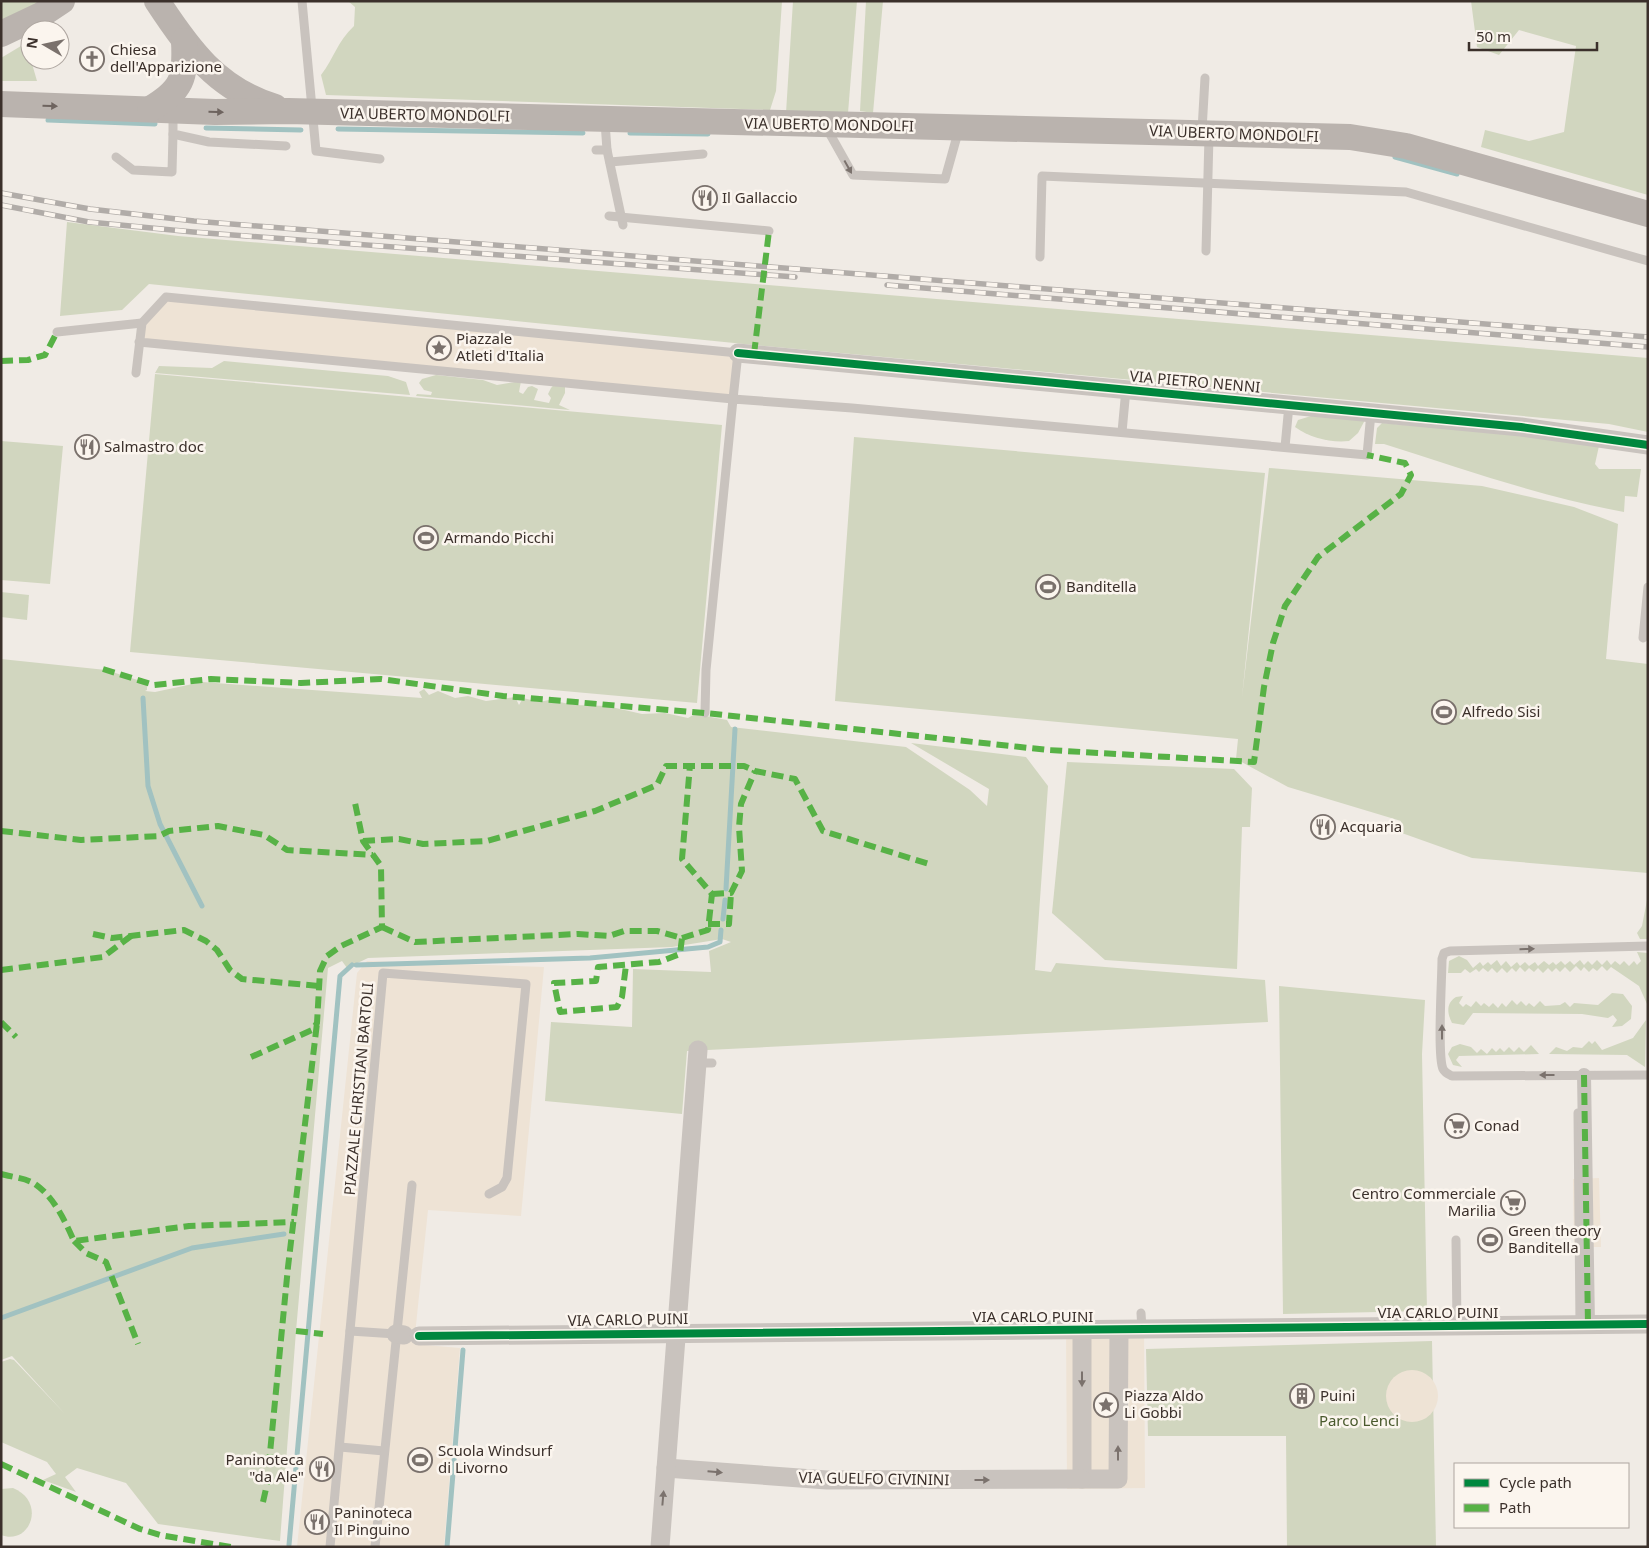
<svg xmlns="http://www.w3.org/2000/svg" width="1649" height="1548" font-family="'Noto Sans',sans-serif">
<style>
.green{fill:#d1d6bf}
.plaza{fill:#eee3d5}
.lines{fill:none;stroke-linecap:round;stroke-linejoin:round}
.stream{stroke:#a1c2c1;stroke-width:5}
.service{stroke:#c9c3be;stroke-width:9}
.pedestrian{stroke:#c9c3be;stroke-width:14}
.minor{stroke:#c9c3be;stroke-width:19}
.secondary{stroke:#bab3ae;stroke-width:26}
.rail-casing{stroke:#b1aca8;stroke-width:5.5}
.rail{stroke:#fbf5ee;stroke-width:4;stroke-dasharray:11;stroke-linecap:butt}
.quiet{stroke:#57b246;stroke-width:6;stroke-dasharray:12 6;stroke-linecap:butt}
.cycleway-casing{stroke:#fbf5ee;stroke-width:11}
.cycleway{stroke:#00873e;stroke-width:8}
.oneway{fill:#6e645f}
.oneway2{fill:#7b726d}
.labels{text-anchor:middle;stroke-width:5;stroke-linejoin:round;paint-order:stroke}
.poi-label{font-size:15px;fill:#3b302b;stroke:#fbf5ee;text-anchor:start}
.street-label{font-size:15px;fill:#3b302b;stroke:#fbf5ee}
.park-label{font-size:15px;fill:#4a5a2e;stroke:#fbf5ee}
</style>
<rect width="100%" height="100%" fill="#f0ebe5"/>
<g class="green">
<polygon points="1,1 43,1 1,20"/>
<path d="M348,1H782L776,91L770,110L326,95L321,75C334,58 337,42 354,26L355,7Z"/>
<polygon points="793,1 857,1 848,113 786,113"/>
<polygon points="866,1 883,1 873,113 860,111"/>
<polygon points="1471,1 1648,1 1648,195 1481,147 1485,130 1529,141 1564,132 1576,46 1519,30 1499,55 1477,47"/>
<polygon points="26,43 37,81 2,81 1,58"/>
<polygon points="67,222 178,236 1648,358 1648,432 1609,424 765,346 149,284 122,310 60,316"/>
<polygon points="224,361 388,376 406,382 410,395 155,373 159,366 212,368"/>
<polygon points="155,374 722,425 697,703 130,652"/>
<polygon points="436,375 483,380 497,385 521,381 519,392 523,394 528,387 532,386 538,389 534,400 549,403 551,398 548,394 551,388 558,380 565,383 565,393 559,405 570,410 416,396 417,394 431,395 432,392 424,390 419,383 422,379"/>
<path d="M1311,416L1365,420L1358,433L1349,441C1331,443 1310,438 1295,427L1298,420Z"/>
<path d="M1382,423L1536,436L1599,446L1595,464L1599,469H1641L1637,497L1625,496L1624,512C1542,497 1463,469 1384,444H1375L1377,428Z"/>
<polygon points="854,437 1265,473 1242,697 1269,468 1482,486 1574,507 1618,524 1606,659 1648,664 1648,873 1472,858 1399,832 1401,821 1288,787 1236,759 1238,739 835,701"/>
<polygon points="1,441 63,446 50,584 1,580"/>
<polygon points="1,592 29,595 27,620 1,617"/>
<polygon points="1,659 106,670 147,683 147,690 145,691 155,692 202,682 422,698 419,692 424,689 429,695 438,691 455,698 468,696 486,701 515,697 519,705 523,698 539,702 549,700 575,705 607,706 642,714 665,713 688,718 695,714 727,720 731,727 906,747 970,790 987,806 989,789 911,743 1026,757 1048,786 1035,970 1051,972 1056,963 1265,980 1268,1022 687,1051 682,1114 545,1101 551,1022 632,1027 633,969 711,972 709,951 731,942 722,939 672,947 368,958 347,968 342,961 328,968 296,1331 280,1541 158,1524 126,1483 77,1468 65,1477 76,1492 43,1480 56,1474 47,1462 1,1442 1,1362 10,1359 14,1360 65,1414 12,1356 1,1360"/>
<polygon points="1067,762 1234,769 1252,788 1250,827 1242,827 1237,969 1105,960 1052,913"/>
<polygon points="1648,895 1648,939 1640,939 1637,933 1642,926"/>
<polygon points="1637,952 1648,953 1647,1004 1639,986 1611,967 1607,971 1602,966 1597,971 1593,968 1589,972 1584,967 1581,971 1576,966 1570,972 1565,967 1560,972 1556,968 1552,972 1548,968 1543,973 1538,968 1534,972 1529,968 1525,972 1520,967 1516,972 1512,968 1507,973 1502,968 1497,973 1492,968 1488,972 1483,968 1479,972 1476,969 1470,973 1465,969 1461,973 1448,973 1449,961 1459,956 1467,960 1473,968 1480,962 1483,966 1488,962 1491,965 1497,960 1501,966 1506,961 1511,967 1517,962 1520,966 1525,962 1529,966 1535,962 1538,966 1544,961 1549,965 1553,962 1556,965 1561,961 1565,965 1570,961 1574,965 1580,960 1584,965 1588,961 1592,965 1597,960 1602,965 1607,960 1611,965 1615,961 1620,965 1624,961 1629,966 1634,961 1637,965 1641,961"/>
<polygon points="1279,986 1425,1000 1422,1054 1427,1311 1283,1314"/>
<path d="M1612,993L1623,994L1632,1006L1631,1019L1622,1026L1612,1027L1617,1020L1613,1015L1608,1018L1582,1014L1473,1013L1464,1025L1452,1023C1447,1013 1446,1003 1456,997L1463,996L1459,1003L1463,1007L1466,1004L1471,1007L1476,1001L1481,1006L1484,1003L1489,1007L1493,1003L1498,1008L1502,1003L1506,1007L1512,1000L1517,1005L1521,1001L1526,1006L1529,1003L1534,1007L1540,1001L1545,1006L1560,1005L1565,1002L1570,1007L1574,1003L1598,1005Z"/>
<polygon points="1646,1020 1645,1067 1627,1055 1549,1054 1556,1047 1567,1051 1573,1047 1582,1048 1589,1041 1592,1044 1595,1041 1602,1050 1633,1038"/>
<polygon points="1460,1044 1471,1047 1477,1053 1481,1049 1487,1054 1492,1048 1496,1052 1500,1048 1504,1052 1509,1047 1514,1052 1519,1047 1524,1052 1531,1045 1539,1054 1459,1056 1456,1060 1462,1067 1453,1065 1448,1054 1452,1047"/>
<polygon points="1432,1341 1436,1547 1287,1547 1286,1436 1148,1436 1146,1349"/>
<path d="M13,1488C47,1502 30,1546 1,1535V1489Z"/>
</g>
<g class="plaza">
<polygon points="166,297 738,353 733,399 139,342 142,323"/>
<polygon points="367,961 544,967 521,1216 428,1210 414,1344 460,1348 444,1547 297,1547 357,973"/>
<polygon points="1599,1178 1601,1247 1574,1247 1573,1179"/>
<polygon points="1144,1322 1145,1488 1067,1489 1066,1323"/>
<circle cx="1412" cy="1396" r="26"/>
</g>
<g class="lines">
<g class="stream">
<polyline points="48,120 155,124"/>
<polyline points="206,128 301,130"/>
<polyline points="338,129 583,133"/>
<polyline points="630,133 708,134"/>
<polyline points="1395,157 1457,174"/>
<polyline points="143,698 148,786 160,824 202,906"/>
<polyline points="726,889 735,729"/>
<polyline points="723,919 725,900"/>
<polyline points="356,965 590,958 708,947 720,942 721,930"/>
<polyline points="1,1318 192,1248 284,1234"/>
<polyline points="289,1545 340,976 352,965"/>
<polyline points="447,1547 463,1350"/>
</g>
<g class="service">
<polyline points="302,1 316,151 380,159"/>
<polyline points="173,113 173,134 209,142 286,146"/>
<polyline points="605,122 607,150 623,225"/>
<polyline points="826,127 853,175 945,179 959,129"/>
<polyline points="1202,130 1205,78"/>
<polyline points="596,150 607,150"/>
<polyline points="116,157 133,170 172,172 173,134"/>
<polyline points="610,162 703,154"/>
<polyline points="609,216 769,231"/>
<polyline points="1206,251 1209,136"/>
<polyline points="1040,257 1042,176 1406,192 1648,261"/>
<polyline points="57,332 142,323"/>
<polyline points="136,373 142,323 166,297 738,353 733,399 139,342"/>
<polyline points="1122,432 1126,389"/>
<polyline points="1285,447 1289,405"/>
<polyline points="1643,638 1648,587"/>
<polyline points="705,713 706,670 733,399 852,408 1367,455 1371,413"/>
<path d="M1648,946L1450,951L1444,953L1442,959C1442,979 1437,1055 1443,1069C1445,1073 1448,1074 1452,1076L1648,1075"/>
<polyline points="698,1063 712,1063"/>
<polyline points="1578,1113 1580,1325"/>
<polyline points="1456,1240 1457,1326"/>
<polyline points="1141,1313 1142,1329"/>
<polyline points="350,1331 396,1334"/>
<polyline points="340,1447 384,1451"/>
<polyline points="330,1547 383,973 526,984 507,1178 502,1187 489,1194"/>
<polyline points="375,1547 412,1185"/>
</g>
<polyline class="pedestrian" points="1584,1075 1588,1325"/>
<g class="minor">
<polyline points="738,353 1521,427 1648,445"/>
<polyline points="1082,1330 1082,1479 1118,1479 1119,1330"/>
<polyline points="396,1334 404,1335"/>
<polyline points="419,1336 1648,1324"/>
<polyline points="666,1468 827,1480 1082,1479"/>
<polyline points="660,1547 698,1050"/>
</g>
<g class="secondary">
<path d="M157,1C189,50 217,89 275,107"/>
<polyline points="1,34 41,15 62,1"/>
<polyline points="1,104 215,112 288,111 1350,137 1406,146 1648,214"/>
<path d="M150,109C182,90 186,79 184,41"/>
</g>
<defs>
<g id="rail">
<polyline points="1,193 90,209 194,221 1648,337"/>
<polyline points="1,205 89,222 193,232 795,277"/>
<polyline points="887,285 1648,347"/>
</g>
</defs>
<use href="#rail" class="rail-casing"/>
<use href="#rail" class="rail"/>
<g class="quiet">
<polyline points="754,354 769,231"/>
<polyline points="1,361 28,360 45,355 57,332"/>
<polyline points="103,669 154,685 211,679 301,683 381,679 503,696 705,713 1048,750 1254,762 1264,687 1273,643 1285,606 1318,557 1401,494 1411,475 1405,463 1367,455"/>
<polyline points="1,831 81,840 159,836 169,831 218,826 264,835 287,850 373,855"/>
<polyline points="363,841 399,839 423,844 487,841 595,811 657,785 666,766 744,766 755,771 795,779 823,831 929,864"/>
<polyline points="712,894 731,893 742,871 739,827 741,804 755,771"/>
<polyline points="708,924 729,924 731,893"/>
<polyline points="382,927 415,942 578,934 609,936 624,931 657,931 682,938 680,954 659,962 598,967 596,981 554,983 560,1012 617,1007 622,997 626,965"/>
<polyline points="93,934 112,938 184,930 206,941 217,950 230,970 242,979 319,986"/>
<polyline points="682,938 708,930 712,894 682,859 690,765"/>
<polyline points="1,970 103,957 131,936"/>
<polyline points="1,1022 16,1037"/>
<polyline points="251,1057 312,1030 317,1023 320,971 327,956 341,946 382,927 381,866 363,841 355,803"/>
<polyline points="1584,1075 1588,1325"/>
<path d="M1,1174C12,1177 26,1178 35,1184C54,1197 65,1221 74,1241L189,1226L294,1222"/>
<polyline points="74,1241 86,1253 106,1262 138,1344"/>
<polyline points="296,1331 323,1334"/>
<polyline points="1,1464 140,1529 160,1535 231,1547"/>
<polyline points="263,1502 267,1484 288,1267 317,1023"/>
</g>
<defs>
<g id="cycleway">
<polyline points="738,353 1521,427 1648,445"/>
<polyline points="419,1336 1648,1324"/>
</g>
</defs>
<use href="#cycleway" class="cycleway-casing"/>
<use href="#cycleway" class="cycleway"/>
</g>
<defs><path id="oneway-solid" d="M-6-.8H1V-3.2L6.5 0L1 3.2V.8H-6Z" transform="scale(1.25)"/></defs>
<g class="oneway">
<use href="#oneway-solid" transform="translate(50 106) rotate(2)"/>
<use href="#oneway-solid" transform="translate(216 112) rotate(1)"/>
</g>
<g class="oneway2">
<use href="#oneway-solid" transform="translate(848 167) rotate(61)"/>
<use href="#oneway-solid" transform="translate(1527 949) rotate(-1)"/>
<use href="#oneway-solid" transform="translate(1442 1032) rotate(-90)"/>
<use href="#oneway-solid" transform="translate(1547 1075) rotate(180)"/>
<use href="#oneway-solid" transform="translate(1082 1379) rotate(90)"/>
<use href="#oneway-solid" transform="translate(1118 1453) rotate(-90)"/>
<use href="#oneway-solid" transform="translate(715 1472) rotate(5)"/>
<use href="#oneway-solid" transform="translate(982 1480)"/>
<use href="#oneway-solid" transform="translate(663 1498) rotate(-85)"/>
</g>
<defs>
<symbol id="church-ring" viewBox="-11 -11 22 22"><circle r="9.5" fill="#fbf5ee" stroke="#7a716c" stroke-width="1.5"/><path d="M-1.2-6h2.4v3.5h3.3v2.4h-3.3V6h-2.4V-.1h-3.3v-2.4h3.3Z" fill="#7a716c"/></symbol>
<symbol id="restaurant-ring" viewBox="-11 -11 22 22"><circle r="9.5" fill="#fbf5ee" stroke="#7a716c" stroke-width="1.5"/><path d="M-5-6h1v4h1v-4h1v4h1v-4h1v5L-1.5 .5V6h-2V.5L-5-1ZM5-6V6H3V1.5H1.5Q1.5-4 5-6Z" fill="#7a716c"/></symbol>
<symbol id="sight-ring" viewBox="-11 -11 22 22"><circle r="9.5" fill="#fbf5ee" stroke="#7a716c" stroke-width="1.5"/><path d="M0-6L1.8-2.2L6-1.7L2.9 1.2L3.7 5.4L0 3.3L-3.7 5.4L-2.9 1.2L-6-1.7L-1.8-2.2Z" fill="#7a716c"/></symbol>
<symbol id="stadium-ring" viewBox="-11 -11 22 22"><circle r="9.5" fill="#fbf5ee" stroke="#7a716c" stroke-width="1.5"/><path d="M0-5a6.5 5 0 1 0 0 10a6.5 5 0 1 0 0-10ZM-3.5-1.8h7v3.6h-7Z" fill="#7a716c"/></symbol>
<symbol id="supermarket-ring" viewBox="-11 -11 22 22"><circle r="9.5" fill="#fbf5ee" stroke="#7a716c" stroke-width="1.5"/><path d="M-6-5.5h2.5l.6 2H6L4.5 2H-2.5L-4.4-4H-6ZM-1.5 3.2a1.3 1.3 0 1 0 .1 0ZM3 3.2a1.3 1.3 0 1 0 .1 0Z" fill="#7a716c"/></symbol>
<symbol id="building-ring" viewBox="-11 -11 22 22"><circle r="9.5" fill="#fbf5ee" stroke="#7a716c" stroke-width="1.5"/><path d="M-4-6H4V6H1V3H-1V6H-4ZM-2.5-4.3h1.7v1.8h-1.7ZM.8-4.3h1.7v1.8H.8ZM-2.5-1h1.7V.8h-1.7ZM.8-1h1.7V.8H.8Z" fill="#7a716c"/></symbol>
</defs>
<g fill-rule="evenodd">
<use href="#church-ring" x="78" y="45" width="28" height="28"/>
<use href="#restaurant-ring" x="691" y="184" width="28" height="28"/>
<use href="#sight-ring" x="425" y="334" width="28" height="28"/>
<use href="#restaurant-ring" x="73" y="433" width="28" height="28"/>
<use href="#stadium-ring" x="412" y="524" width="28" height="28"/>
<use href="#stadium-ring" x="1034" y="573" width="28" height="28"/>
<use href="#stadium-ring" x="1430" y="698" width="28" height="28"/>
<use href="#restaurant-ring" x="1309" y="813" width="28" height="28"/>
<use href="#supermarket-ring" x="1443" y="1112" width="28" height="28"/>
<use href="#supermarket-ring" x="1499" y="1189" width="28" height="28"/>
<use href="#stadium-ring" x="1476" y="1226" width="28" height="28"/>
<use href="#building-ring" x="1288" y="1382" width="28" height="28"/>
<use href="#sight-ring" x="1092" y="1391" width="28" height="28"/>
<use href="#stadium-ring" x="406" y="1446" width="28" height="28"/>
<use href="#restaurant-ring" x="308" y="1455" width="28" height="28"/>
<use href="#restaurant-ring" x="303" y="1508" width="28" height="28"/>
</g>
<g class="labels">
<g class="poi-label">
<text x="110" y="55">Chiesa<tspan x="110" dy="17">dell'Apparizione</tspan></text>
<text x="722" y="203">Il Gallaccio</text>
<text x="456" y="344">Piazzale<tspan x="456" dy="17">Atleti d'Italia</tspan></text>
<text x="104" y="452">Salmastro doc</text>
<text x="444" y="543">Armando Picchi</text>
<text x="1066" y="592">Banditella</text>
<text x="1462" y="717">Alfredo Sisi</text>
<text x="1340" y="832">Acquaria</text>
<text x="1474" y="1131">Conad</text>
<text x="1496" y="1199" text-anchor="end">Centro Commerciale<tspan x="1496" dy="17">Marilia</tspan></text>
<text x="1508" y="1236">Green theory<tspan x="1508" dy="17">Banditella</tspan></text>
<text x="1124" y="1401">Piazza Aldo<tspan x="1124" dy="17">Li Gobbi</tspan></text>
<text x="1320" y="1401">Puini</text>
<text x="438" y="1456">Scuola Windsurf<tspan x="438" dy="17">di Livorno</tspan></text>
<text x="304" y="1465" text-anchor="end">Paninoteca<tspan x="304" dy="17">"da Ale"</tspan></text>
<text x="334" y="1518">Paninoteca<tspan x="334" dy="17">Il Pinguino</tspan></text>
</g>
<g class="street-label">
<text transform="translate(425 115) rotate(1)" y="5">VIA UBERTO MONDOLFI</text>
<text transform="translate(829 125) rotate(1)" y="5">VIA UBERTO MONDOLFI</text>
<text transform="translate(1234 134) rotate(2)" y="5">VIA UBERTO MONDOLFI</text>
<text transform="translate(1195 382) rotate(5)" y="5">VIA PIETRO NENNI</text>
<text transform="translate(359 1089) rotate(-85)" y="5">PIAZZALE CHRISTIAN BARTOLI</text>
<text x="1438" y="1318">VIA CARLO PUINI</text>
<text x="1033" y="1322">VIA CARLO PUINI</text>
<text transform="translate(628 1320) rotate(-1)" y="5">VIA CARLO PUINI</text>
<text transform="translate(874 1479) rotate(1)" y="5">VIA GUELFO CIVININI</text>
</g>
<g class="park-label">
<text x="1359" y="1426">Parco Lenci</text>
</g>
</g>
<rect width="1649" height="1548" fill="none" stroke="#3b302b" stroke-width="5"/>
<rect x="1454" y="1463" width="175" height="65" fill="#fbf5ee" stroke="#aea6a0"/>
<rect x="1464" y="1479" width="25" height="8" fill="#00873e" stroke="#aea6a0"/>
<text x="1499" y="1488" font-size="15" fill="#3b302b">Cycle path</text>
<rect x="1464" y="1504" width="25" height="8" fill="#57b246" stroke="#aea6a0"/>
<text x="1499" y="1513" font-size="15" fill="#3b302b">Path</text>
<g transform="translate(45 45) rotate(279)"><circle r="24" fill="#fbf5ee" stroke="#aea6a0"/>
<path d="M0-4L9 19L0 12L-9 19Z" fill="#7a716c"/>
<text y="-8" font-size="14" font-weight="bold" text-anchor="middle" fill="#3b302b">N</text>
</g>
<path d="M1469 42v8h128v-8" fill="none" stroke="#3b302b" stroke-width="2.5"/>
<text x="1476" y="42" font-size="15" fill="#3b302b" stroke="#fbf5ee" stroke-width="4" paint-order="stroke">50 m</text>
</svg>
